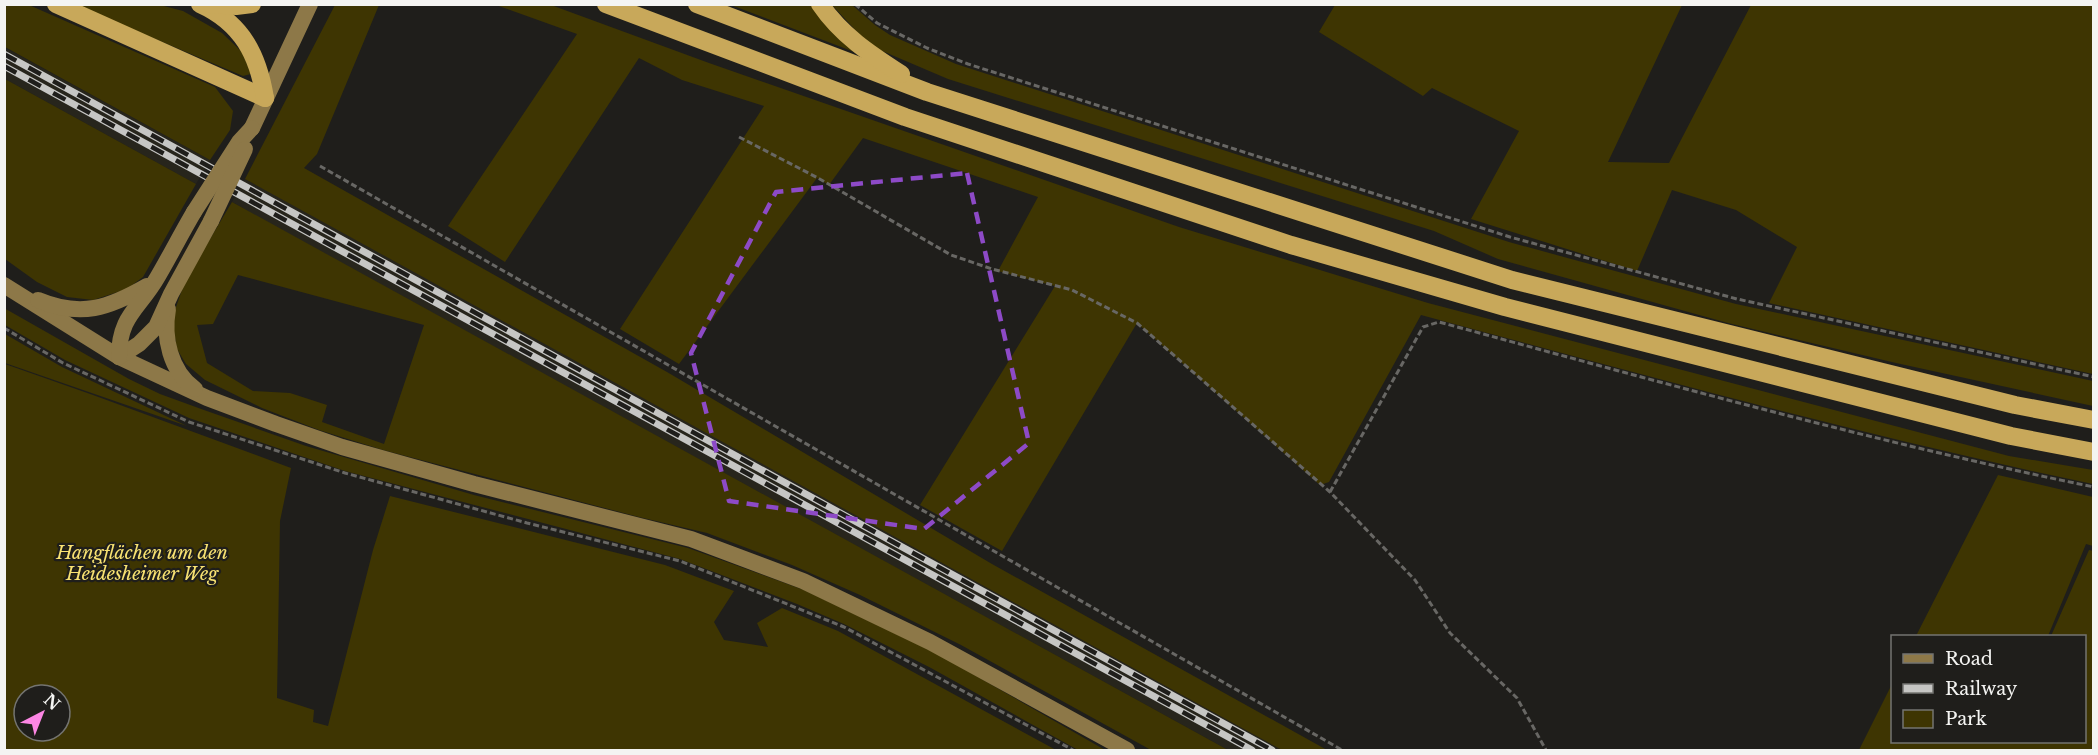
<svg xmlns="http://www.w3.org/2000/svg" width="2098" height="755" font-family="'Libre Baskerville',serif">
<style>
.built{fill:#27251c}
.green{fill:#3e3502;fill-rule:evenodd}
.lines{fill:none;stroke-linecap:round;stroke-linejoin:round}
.path{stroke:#686764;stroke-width:3;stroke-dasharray:6 3;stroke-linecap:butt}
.secondary{stroke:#8d7848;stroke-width:16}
.motorway{stroke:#c8a85a;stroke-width:18}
.rail-casing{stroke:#c6c6c4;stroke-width:7}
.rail{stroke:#1f1e1b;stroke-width:4.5;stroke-dasharray:14;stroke-linecap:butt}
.secondary-bridge{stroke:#8d7848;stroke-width:16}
.marked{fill:none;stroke:#8d4ac7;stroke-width:4.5;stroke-dasharray:12 8;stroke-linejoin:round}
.labels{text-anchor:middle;stroke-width:4.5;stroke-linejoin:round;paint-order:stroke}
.park-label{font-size:18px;font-style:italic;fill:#f8e272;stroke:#1f1e1b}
</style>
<rect width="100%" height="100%" fill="#1f1e1b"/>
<g class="built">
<polygon points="4,47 210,160 196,184 5,79"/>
<polygon points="245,179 270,192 1282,750 1228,750 256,216 232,202"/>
</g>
<g class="green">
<polygon points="5,4 29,5 215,87 233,111 230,130 210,160 5,47"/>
<polygon points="75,5 160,5 183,11 222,33 242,52 251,74 243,76"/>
<polygon points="335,5 379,5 317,154 304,168 667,372 992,564 1327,750 1282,750 245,179"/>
<path d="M496,5H551L709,63L1179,227L1428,303L2009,456L2093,470V484C1867,437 1644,375 1421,315L1329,482L1320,485L1137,323L1002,551L920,505L1055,286L998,271L1038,197L863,138L829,185L817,178L679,364L620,329L764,106L682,80L639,58L505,262L448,226L577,34Z"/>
<polygon points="731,5 812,5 857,53"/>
<polygon points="832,5 852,5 875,25 890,35 956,64 1509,242 1736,304 2093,381 2093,406 1896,363 1728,323 1498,259 1434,231 948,79 880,50 860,35"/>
<polygon points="1335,5 1682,5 1608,162 1669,163 1751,5 2093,5 2093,374 1769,303 1797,247 1736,210 1672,190 1637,271 1471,219 1519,131 1432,88 1423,96 1319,32"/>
<polygon points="5,79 196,184 143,277 127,289 93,300 67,297 37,282 5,259"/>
<path d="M232,202L1228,750H1151L961,645L860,595L792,565L707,533L639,517L383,450L319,430L262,408L205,380L186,364L177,349L174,332V313L185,281ZM238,275L424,325L384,444L322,422L327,405L290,393L253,391L207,363L197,325L213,324Z"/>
<polygon points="4,308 129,379 160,394 204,410 306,446 474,495 688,548 804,590 936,653 1105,750 1078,750 931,668 844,624 797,604 680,559 345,471 189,418 65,360 5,325"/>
<polygon points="5,334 62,367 187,426 5,363"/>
<path d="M5,364L93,395L291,468L280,521L277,698L314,710L313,722L328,726L373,550L390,496L665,565L734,591L714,622L724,640L768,647L757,623L782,608L838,631L1056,750H5ZM24,695H60V731H24Z"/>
<polygon points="1998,475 2093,497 2093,546 2086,544 2048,636 1916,636"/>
<polygon points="2089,550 2094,551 2093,750 1859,750 1892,684 1892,742 2084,742 2084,636 2051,636"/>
</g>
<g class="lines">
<g class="path">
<polyline points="855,4 877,23 927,48 968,64 1510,237 1737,299 2094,377"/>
<polyline points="739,137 818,178 951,255 992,269 1072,290 1137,323 1330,492 1415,580 1450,633 1517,698 1546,750"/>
<polyline points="320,166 1342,750"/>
<polyline points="4,328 63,363 189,422 345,473 527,523 680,561 844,627 1073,750"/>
<path d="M1330,492L1423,327L1439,322C1656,381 1873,442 2094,487"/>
</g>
<g class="secondary">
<polyline points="252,128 310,4"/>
<polyline points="4,285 119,357 207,398 276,424 342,447 474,484 691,539 803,581 930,642 1127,750"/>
<path d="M38,300C81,318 109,308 147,286"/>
<path d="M168,309C163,337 170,371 195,389"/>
<polyline points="119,357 139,344 156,327 171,294 211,221"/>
<path d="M119,357C119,316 139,309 157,278C170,256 181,234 194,212"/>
</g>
<g class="motorway">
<polyline points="56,4 265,98"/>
<path d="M200,4C242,23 258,55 265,98"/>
<polyline points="211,4 236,6 252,4"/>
<polyline points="606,4 905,117 1291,245 1505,307 2011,436 2094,452"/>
<polyline points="697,4 927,92 1512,280 2015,405 2094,420"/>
<path d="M820,4C841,35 870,54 901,74"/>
</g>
<defs>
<g id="rail">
<polyline points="4,54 1272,750"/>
<polyline points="4,66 1252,750"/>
</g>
</defs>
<use href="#rail" class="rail-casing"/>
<use href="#rail" class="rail"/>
<g class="secondary-bridge">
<polyline points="194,212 239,142 252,128"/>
<polyline points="211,221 245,149"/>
</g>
</g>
<path class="marked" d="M967,173L1029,443L924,529L729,501L691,353L776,192Z"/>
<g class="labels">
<g class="park-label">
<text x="142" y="559">Hangflächen um den<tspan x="142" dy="21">Heidesheimer Weg</tspan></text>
</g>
</g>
<rect width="2098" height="755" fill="none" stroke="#f4f4f2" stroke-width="12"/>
<rect x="1891" y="635" width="195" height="108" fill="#1f1e1b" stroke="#747471" stroke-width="1.5"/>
<rect x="1903" y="654" width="30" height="9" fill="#8d7848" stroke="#747471" stroke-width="1.5"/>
<text x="1945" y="665" font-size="18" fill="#f4f4f2">Road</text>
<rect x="1903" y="684" width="30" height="9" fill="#c6c6c4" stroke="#747471" stroke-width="1.5"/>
<text x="1945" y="695" font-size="18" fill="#f4f4f2">Railway</text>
<rect x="1903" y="710" width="30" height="18" fill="#3e3502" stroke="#747471" stroke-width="1.5"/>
<text x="1945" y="725" font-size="18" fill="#f4f4f2">Park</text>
<g transform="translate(42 713) rotate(42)"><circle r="28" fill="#1f1e1b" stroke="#747471" stroke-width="1.5"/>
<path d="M0-4.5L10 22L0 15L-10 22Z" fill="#fc86e4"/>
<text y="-9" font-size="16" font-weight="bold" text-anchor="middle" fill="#f4f4f2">N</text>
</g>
</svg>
